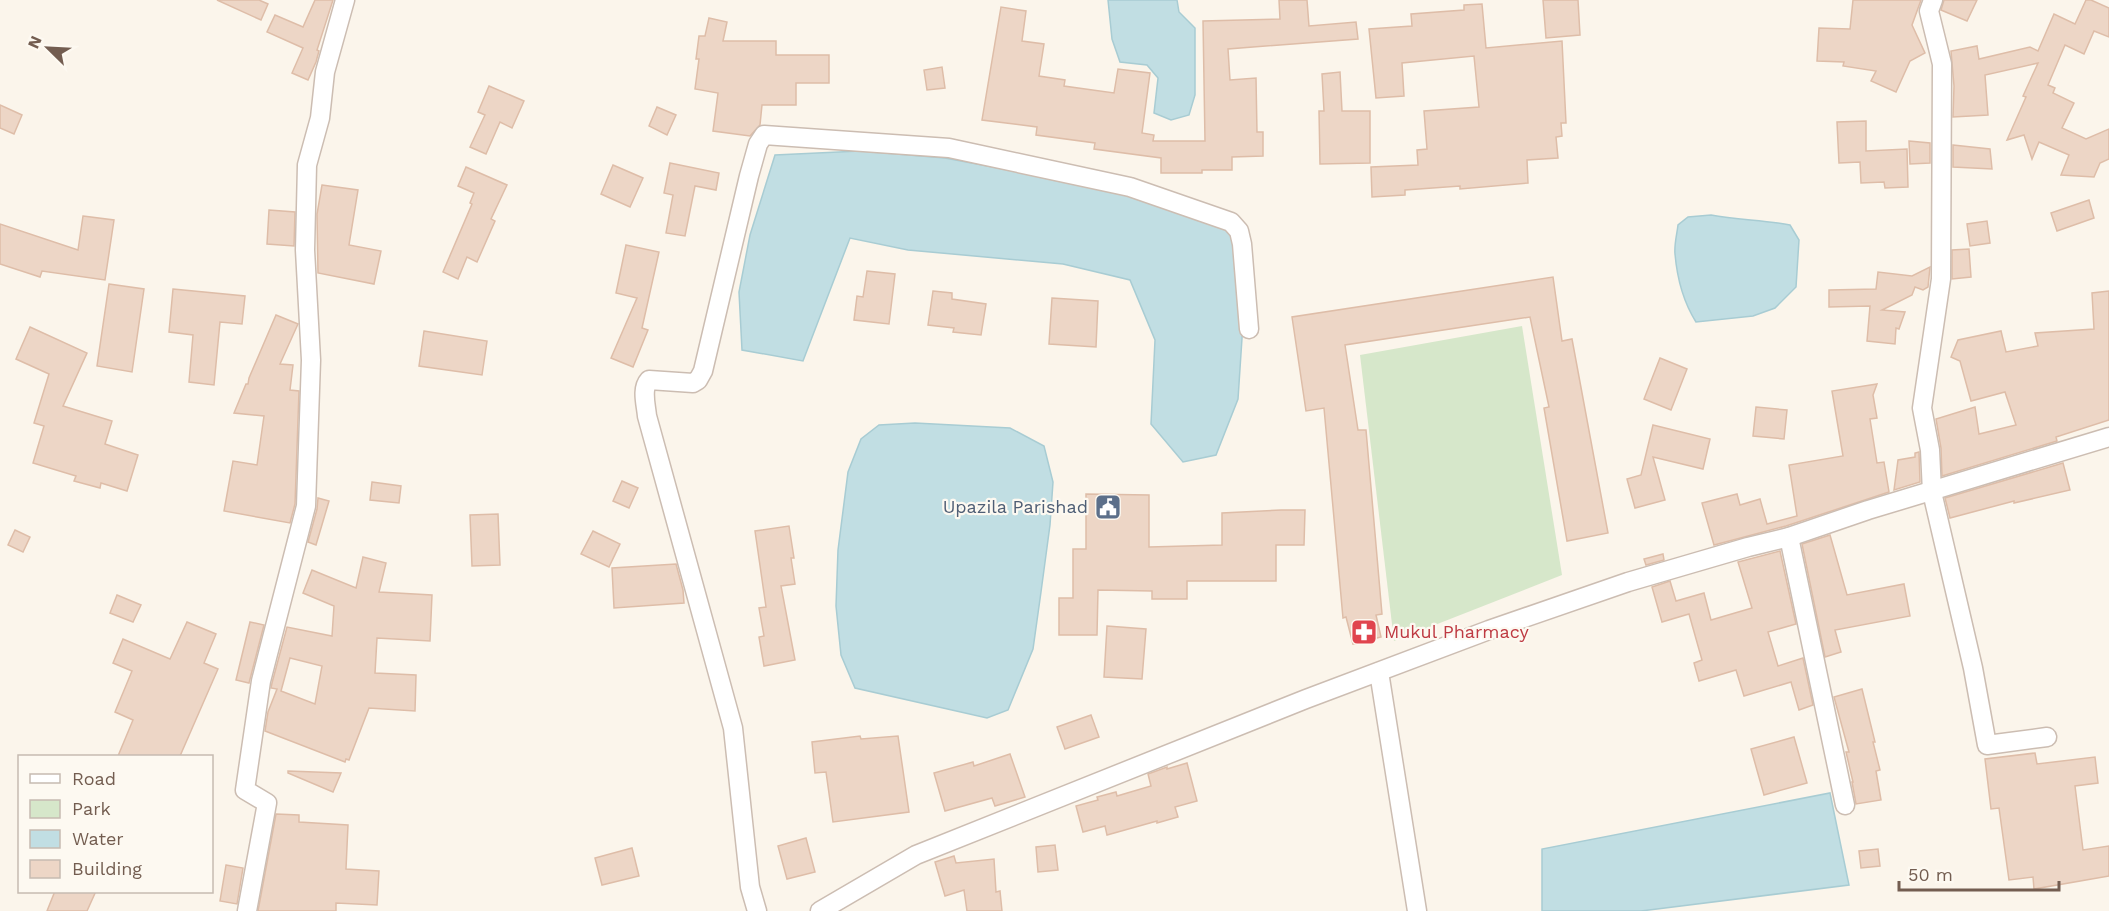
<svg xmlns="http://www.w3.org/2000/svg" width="2109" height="911" font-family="'Work Sans',sans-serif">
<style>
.green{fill:#d6e7ca}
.water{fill:#c1dee3;stroke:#a8ccd3;stroke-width:1.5}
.building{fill:#edd6c6;stroke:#debda8;stroke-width:1.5;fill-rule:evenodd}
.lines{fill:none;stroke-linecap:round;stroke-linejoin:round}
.minor-casing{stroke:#ccbdb2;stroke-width:21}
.minor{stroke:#fff;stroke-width:18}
.labels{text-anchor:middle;stroke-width:4.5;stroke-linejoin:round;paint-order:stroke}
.service-label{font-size:18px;fill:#4e5e75;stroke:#fdf9f1;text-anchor:end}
.health-label{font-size:18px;fill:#be3a42;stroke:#fdf9f1;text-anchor:start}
</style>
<rect width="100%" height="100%" fill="#fbf5eb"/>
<polygon class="green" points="1522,326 1562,575 1394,641 1360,355"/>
<g class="water">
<polygon points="1108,0 1177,0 1179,12 1195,28 1195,95 1189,115 1171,120 1154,113 1158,78 1147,65 1120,62 1112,39"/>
<polygon points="860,151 945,158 1111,189 1229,229 1237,255 1243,323 1238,399 1216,455 1183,462 1151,424 1155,340 1130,280 1063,264 908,250 850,238 803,361 742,350 739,292 750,235 775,155"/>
<path d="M1711,215C1738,220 1764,220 1790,225L1799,240L1796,287L1775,308L1753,316L1696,322C1684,303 1677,277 1675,254C1674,245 1677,234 1678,225L1688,217Z"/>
<polygon points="915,423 1010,428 1044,446 1053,482 1050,525 1041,592 1033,649 1008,710 987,718 855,688 841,655 836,606 838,550 848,472 861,439 879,425"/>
<polygon points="1830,793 1849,885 1641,911 1542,911 1542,849"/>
</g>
<g class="building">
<polygon points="217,0 259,0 268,4 261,20"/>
<polygon points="315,0 333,0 317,50 319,51 316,62 308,80 292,73 303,48 267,32 275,15 303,27"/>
<polygon points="1279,0 1307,0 1309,26 1356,22 1358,39 1228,49 1230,80 1256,78 1257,132 1263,132 1263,156 1232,157 1232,170 1202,170 1202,173 1161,173 1161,158 1094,149 1095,143 1036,135 1037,127 982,120 1001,7 1026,11 1022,41 1044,44 1039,76 1065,80 1064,86 1114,93 1118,69 1150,73 1142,133 1154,135 1153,141 1205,141 1203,21 1280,19"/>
<polygon points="1543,0 1578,0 1580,35 1546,38"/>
<polygon points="1853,0 1921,0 1912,25 1925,53 1910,61 1896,92 1871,81 1876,71 1843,66 1844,62 1817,61 1819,28 1850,29"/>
<polygon points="1944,0 1977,0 1967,21 1941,10"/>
<polygon points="2086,0 2091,0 2109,8 2109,37 2094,31 2084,54 2065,45 2048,85 2055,88 2053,93 2074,103 2062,128 2086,139 2109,129 2109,159 2100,163 2094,177 2061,175 2069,155 2039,142 2032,159 2024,135 2007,140 2026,97 2023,96 2038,63 1985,75 1988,115 1953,117 1954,86 1951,51 1977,46 1979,59 2030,47 2038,51 2054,14 2075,24"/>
<polygon points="1482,4 1486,48 1562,41 1566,123 1561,123 1562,136 1556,137 1558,158 1527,160 1528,183 1460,189 1460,186 1405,190 1405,195 1372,197 1371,167 1418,165 1417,150 1427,149 1424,111 1479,107 1474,56 1402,63 1404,96 1376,98 1369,29 1412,26 1411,14 1464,10 1464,5"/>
<polygon points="709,18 727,22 723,41 776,41 776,55 829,55 829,83 796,83 796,105 762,105 760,125 750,136 713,131 718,93 695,89 699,59 696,59 699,36 705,36"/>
<polygon points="942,67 945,88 927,90 924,70"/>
<polygon points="1340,72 1342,111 1370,111 1370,163 1320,164 1319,111 1324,111 1322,74"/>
<polygon points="489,86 524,101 512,128 500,122 486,154 470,147 485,115 478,112"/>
<polygon points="0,105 22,115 14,134 0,128"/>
<polygon points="657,107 676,115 667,135 649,126"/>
<polygon points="1866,121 1866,151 1907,149 1908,187 1885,188 1884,182 1861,183 1860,162 1839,163 1837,122"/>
<polygon points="1909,141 1930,143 1930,163 1910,164"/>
<polygon points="1953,145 1990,149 1992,169 1953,167"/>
<polygon points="670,163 719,173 716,190 695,186 685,236 666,233 673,195 664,193"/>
<polygon points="613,165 643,178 630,207 601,194"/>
<polygon points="466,167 507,185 491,219 495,221 477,262 467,257 458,279 443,272 472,204 470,203 474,193 458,186"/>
<polygon points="322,185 358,190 349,245 381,251 374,284 318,273 317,214"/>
<polygon points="2089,200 2094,218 2057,231 2051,213"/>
<polygon points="269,210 295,212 294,246 267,244"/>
<polygon points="83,216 114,220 105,280 42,271 40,277 0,264 0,224 78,250"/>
<polygon points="1987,221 1990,243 1970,246 1967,224"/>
<polygon points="626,245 659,252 642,328 648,330 633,367 611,358 637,298 616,293"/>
<polygon points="1969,249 1971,277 1952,279 1952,250"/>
<polygon points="1930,267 1928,287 1923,290 1915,287 1912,295 1882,310 1905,312 1899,329 1896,328 1895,344 1867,341 1870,306 1829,307 1829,290 1876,289 1878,272 1912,276"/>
<polygon points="867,271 895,274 889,324 854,320 857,296 863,297"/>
<polygon points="1553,277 1562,341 1572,339 1608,533 1567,541 1544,408 1549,407 1530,317 1345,345 1358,430 1366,430 1382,614 1376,615 1381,637 1353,644 1346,617 1343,618 1324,408 1306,411 1292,317"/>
<polygon points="109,284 144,289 132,372 97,366"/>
<polygon points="173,289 245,296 242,324 220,322 214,385 189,382 193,335 169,332"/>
<polygon points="933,291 952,293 952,299 986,304 981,335 953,332 954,328 928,325"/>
<polygon points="2109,291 2109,420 2056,437 2057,441 1942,476 1941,448 1936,419 1975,407 1979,434 2016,425 2005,392 1971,401 1960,361 1951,357 1958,340 2001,331 2006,352 2038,346 2035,333 2094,329 2092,293"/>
<polygon points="1052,298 1098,301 1096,347 1049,344"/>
<polygon points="276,315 298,324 280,364 293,365 290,390 299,391 295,504 290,523 224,511 233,461 257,465 264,416 234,413 246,384 248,384 249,378"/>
<polygon points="30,327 87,353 63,406 112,421 105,444 138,455 127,491 101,483 100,488 74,481 76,476 33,463 44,426 34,423 49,374 16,359"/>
<polygon points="424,331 487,341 482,375 419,366"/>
<polygon points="1660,358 1687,369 1671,410 1644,399"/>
<polygon points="1877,384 1873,395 1877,418 1870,419 1877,463 1884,462 1889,492 1786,526 1714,545 1702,503 1737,494 1740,505 1760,499 1767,524 1797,516 1789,465 1843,456 1832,391"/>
<polygon points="1756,407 1787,410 1784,439 1753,436"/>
<polygon points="1653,425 1710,439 1703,469 1653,457 1665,500 1635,508 1627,479 1641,475"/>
<polygon points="1919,452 1920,482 1894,490 1898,460 1915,457 1915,453"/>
<polygon points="2063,463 2070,490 2014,503 2014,501 1950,518 1945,498"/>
<polygon points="622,481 638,488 629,508 613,501"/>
<polygon points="372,482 401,486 399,503 370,500"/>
<polygon points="1086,494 1149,495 1149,547 1222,545 1222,513 1281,510 1305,510 1304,545 1276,545 1276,581 1187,581 1187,599 1152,599 1152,591 1098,590 1097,635 1059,635 1059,598 1073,598 1073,549 1086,549"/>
<polygon points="318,498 329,501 316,545 308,542 317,509"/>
<polygon points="498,514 500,565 472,566 470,515"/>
<polygon points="789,526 794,558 791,558 795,584 781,586 795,660 764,666 759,637 764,636 759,608 766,607 755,531"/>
<polygon points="15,530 30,537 23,552 8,545"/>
<polygon points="593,531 620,544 609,567 581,554"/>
<polygon points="1830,535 1847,595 1904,584 1910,616 1835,630 1841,652 1825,657 1802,544"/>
<polygon points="1780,551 1796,624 1768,632 1778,666 1803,658 1813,705 1799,710 1791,682 1744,696 1736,670 1699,681 1694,663 1702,660 1689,614 1662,622 1652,587 1670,581 1676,601 1704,593 1711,620 1752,608 1738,562"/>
<polygon points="1663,554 1664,560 1646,565 1644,559"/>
<path d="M363,557L386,563L379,592L432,595L430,641L377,638L375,673L416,675L415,711L369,708L349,760L346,759L345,762L265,731L268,712L277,689L271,688L272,683L287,627L332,636L334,606L303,593L312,570L356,588ZM290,658L322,666L315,704L281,691Z"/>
<polygon points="676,564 683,590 684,603 614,608 612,568"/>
<polygon points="117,595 141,605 133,622 110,613"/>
<polygon points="187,622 216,634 204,663 218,669 180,756 118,756 133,720 115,712 132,671 113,663 123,639 170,659"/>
<polygon points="250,622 264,625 249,683 236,680"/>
<polygon points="1107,626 1146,629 1142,679 1104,677"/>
<polygon points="1862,689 1875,742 1873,742 1880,770 1876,771 1881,800 1856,804 1852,782 1853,782 1846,752 1849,752 1834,697"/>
<polygon points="1091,715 1099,737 1065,749 1057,727"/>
<polygon points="860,736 861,739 898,736 909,812 833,822 826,772 815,773 812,742"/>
<polygon points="1794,737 1807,783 1764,795 1751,749"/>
<polygon points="2035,753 2037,764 2095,757 2098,783 2075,786 2083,850 2109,846 2109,876 2034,889 2033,877 2009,880 1999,808 1991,809 1985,759"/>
<polygon points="1010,754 1025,797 995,806 992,798 945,811 934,773 973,762 974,766"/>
<polygon points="1187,763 1197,801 1175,807 1178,817 1157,823 1157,821 1107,835 1105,826 1083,832 1076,806 1098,800 1097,797 1116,792 1117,796 1151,786 1148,774 1167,767 1167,769"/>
<polygon points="288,771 341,773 333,792 288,773"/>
<polygon points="276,814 299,815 299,822 348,825 346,869 379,871 377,905 336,903 336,911 258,911"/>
<polygon points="806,838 815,872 787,879 778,846"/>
<polygon points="1055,845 1058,870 1038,872 1036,847"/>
<polygon points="632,848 639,876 602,885 595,858"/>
<polygon points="1878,849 1880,866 1861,868 1859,851"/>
<polygon points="954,856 956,863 994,859 996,892 1000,891 1002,911 967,911 964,890 945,896 935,862"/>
<polygon points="226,865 243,868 237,904 220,901"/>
<polygon points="55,891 96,891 87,911 47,911"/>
</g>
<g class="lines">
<defs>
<g id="minor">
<polyline points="1933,0 1929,11 1942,64 1941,279 1922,408 1930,450 1932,492 1973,668 1987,745 2047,737"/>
<polyline points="1789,537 1845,805"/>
<polyline points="1379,672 1417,911"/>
<polyline points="247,911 267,803 245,790 261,681 306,506 311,360 305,250 307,165 320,118 325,72 345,0"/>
<path d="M757,911L750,887L733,728L647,416C646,404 641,389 649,380L693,383L698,380L703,371L749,176L758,144L764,135L949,148L1130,187L1231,222L1239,231L1242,244L1249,329"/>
<polyline points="820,911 916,855 1306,699 1489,630 1628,582 1748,547 1789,537 1868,510 2109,437"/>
</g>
</defs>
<use href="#minor" class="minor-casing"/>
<use href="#minor" class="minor"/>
</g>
<defs>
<symbol id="civic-square" viewBox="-11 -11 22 22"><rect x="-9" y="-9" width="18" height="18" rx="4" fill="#5c6f8a" stroke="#fdf9f1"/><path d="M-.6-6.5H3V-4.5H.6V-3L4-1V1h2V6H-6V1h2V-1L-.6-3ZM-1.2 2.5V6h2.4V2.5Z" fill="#fff"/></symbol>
<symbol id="pharmacy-square" viewBox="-11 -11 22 22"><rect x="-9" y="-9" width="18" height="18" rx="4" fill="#e0444e" stroke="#fdf9f1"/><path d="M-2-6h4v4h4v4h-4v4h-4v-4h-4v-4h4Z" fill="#fff"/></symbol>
</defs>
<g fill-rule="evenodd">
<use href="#civic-square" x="1093" y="492" width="30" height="30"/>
<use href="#pharmacy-square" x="1349" y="617" width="30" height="30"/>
</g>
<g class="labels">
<g class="service-label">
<text x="1088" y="513">Upazila Parishad</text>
</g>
<g class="health-label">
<text x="1384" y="638">Mukul Pharmacy</text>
</g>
</g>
<rect x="18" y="755" width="195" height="138" fill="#fdf9f1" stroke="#c6bbb1" stroke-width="1.5"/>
<rect x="30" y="774" width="30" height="9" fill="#ffffff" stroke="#c6bbb1" stroke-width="1.5"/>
<text x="72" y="785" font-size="18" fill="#735d50">Road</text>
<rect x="30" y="800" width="30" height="18" fill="#d6e7ca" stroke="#c6bbb1" stroke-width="1.5"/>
<text x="72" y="815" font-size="18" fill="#735d50">Park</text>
<rect x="30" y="830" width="30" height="18" fill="#c1dee3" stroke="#c6bbb1" stroke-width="1.5"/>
<text x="72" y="845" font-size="18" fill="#735d50">Water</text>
<rect x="30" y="860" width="30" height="18" fill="#edd6c6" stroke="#c6bbb1" stroke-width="1.5"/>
<text x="72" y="875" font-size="18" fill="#735d50">Building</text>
<g transform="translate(48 48) rotate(294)" stroke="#fdf9f1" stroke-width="4.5" paint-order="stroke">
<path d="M0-4.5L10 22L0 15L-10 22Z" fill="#735d50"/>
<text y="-9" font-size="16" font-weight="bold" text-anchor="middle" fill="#735d50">N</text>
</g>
<path d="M1899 881v9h160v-9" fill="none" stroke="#735d50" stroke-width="3"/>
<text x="1908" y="881" font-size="18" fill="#735d50" stroke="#fdf9f1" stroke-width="4.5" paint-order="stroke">50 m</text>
</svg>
